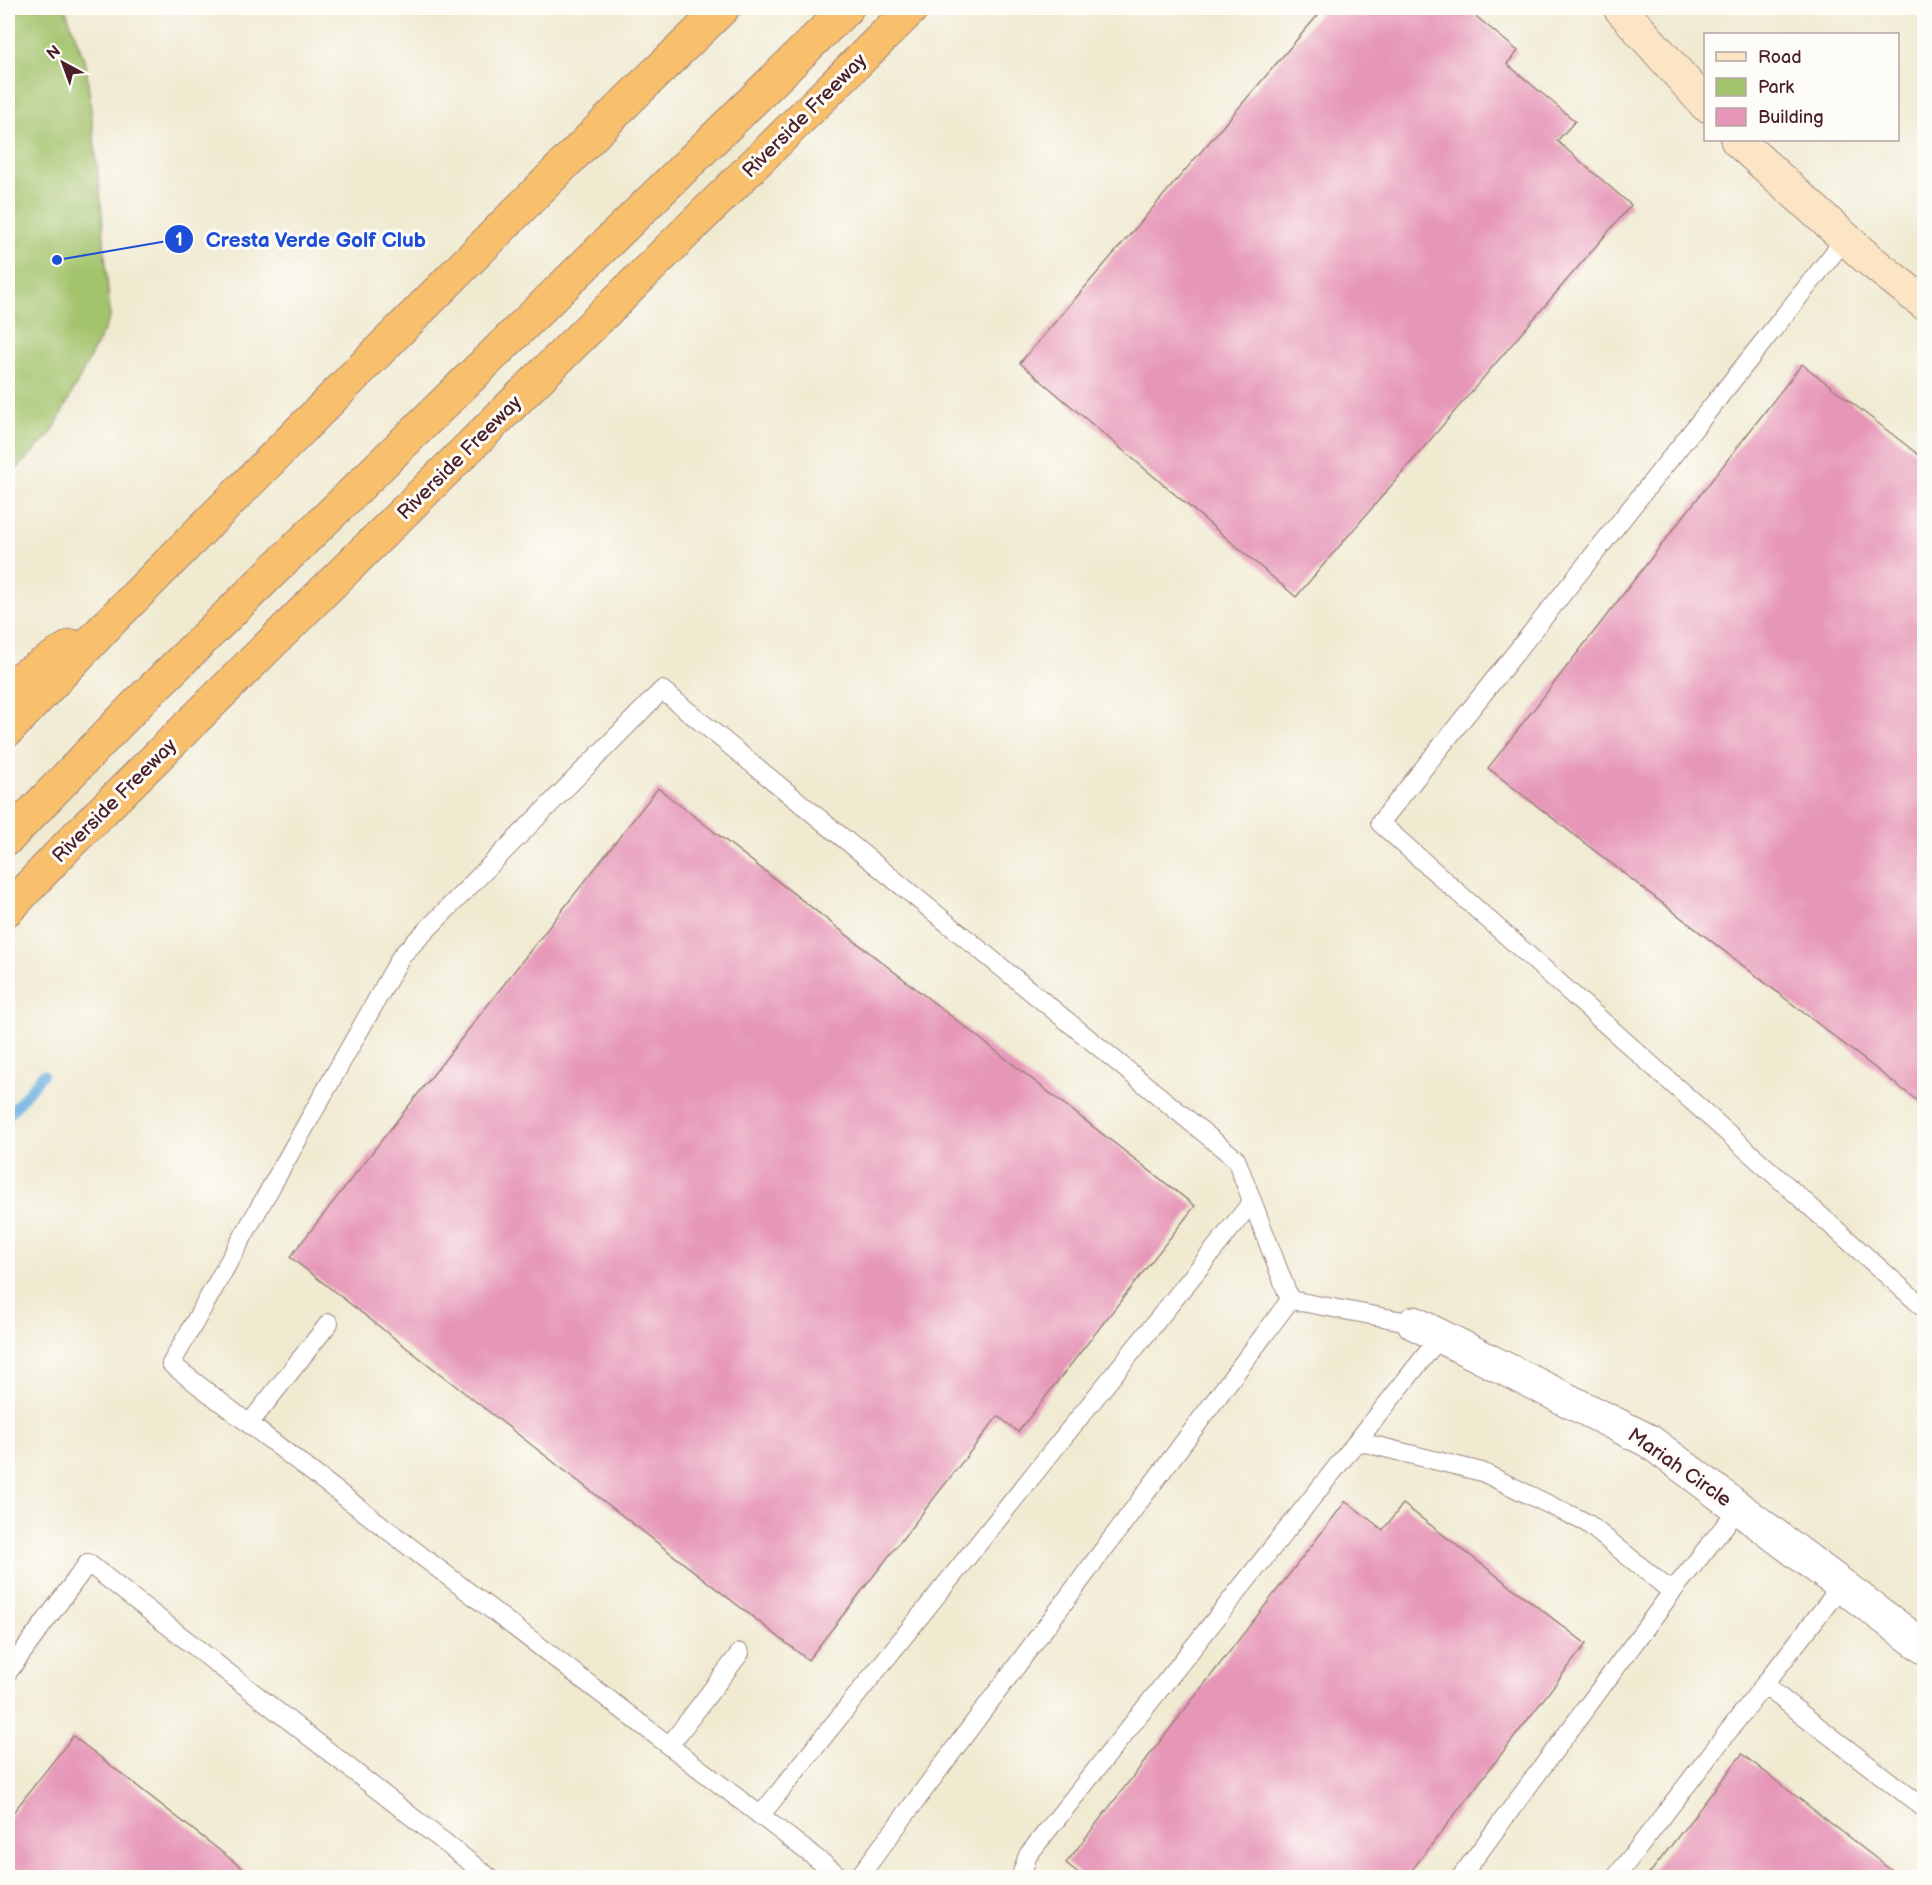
<svg xmlns="http://www.w3.org/2000/svg" width="1932" height="1885" font-family="'Balsamiq Sans',sans-serif">
<style>
.green{fill:#a3c36c;stroke:#76714c;stroke-width:1.5}
.lines{fill:none;stroke-linecap:round;stroke-linejoin:round}
.stream{stroke:#6aaddf;stroke-width:10}
.building{fill:#e696b7}
.lane-casing{stroke:#9d847e;stroke-width:20}
.street-casing{stroke:#9d847e;stroke-width:35}
.secondary-casing{stroke:#9d847e;stroke-width:35}
.highway-casing{stroke:#9d847e;stroke-width:35}
.lane{stroke:#fff;stroke-width:18}
.street{stroke:#fff;stroke-width:33}
.secondary{stroke:#fce5c4;stroke-width:33}
.highway{stroke:#f8bf6c;stroke-width:33}
.labels{text-anchor:middle;stroke-width:6;stroke-linejoin:round;paint-order:stroke}
.street-label{font-size:20px;fill:#4a1f2b;stroke:#fdfcf7}
.leader{fill:none;stroke:#1d4ed8;stroke-width:2}
.callout-dot{fill:#1d4ed8;stroke:#fdfcf7;stroke-width:2}
.mark-label{font-size:18px;text-anchor:middle;font-weight:bold;fill:#fff}
.callout-label{font-size:21px;text-anchor:middle;font-weight:bold;fill:#1d4ed8;stroke:#fdfcf7;stroke-width:6;stroke-linejoin:round;paint-order:stroke}
</style>
<rect width="100%" height="100%" fill="#fdfcf7"/>
<filter id="ink" filterUnits="userSpaceOnUse"><feTurbulence type="fractalNoise" baseFrequency=".0167" numOctaves="2"/><feDisplacementMap in="SourceGraphic" scale="12" xChannelSelector="R" yChannelSelector="G"/><feConvolveMatrix kernelMatrix="1 2 1 2 8 2 1 2 1" color-interpolation-filters="sRGB"/></filter>
<filter id="wash" filterUnits="userSpaceOnUse"><feTurbulence type="fractalNoise" baseFrequency=".008" numOctaves="4" result="noise"/><feDisplacementMap in="SourceGraphic" scale="24" xChannelSelector="R" yChannelSelector="G"/><feGaussianBlur stdDeviation="1.35" result="paint"/><feColorMatrix in="noise" values="0 0 0 0 0 0 0 0 0 0 0 0 0 0 0 0 0 1.4 0 .05"/><feComposite in="paint" operator="in"/></filter>
<g filter="url(#wash)">
<rect width="100%" height="100%" fill="#f0ead1"/>
<polygon class="green" points="8,8 65,8 86,65 101,202 110,318 52,432 8,478"/>
<g class="lines">
<polyline class="stream" points="8,1116 43,1074"/>
</g>
<g id="blocks">
<g class="building">
<polygon points="1324,8 1466,8 1518,51 1507,64 1575,121 1557,141 1631,205 1296,597 1020,363"/>
<polygon points="1802,364 1924,459 1924,1106 1488,768"/>
<polygon points="658,788 1195,1206 1018,1432 998,1416 808,1660 290,1257"/>
<polygon points="1346,1501 1383,1530 1403,1504 1586,1644 1406,1878 1085,1878 1066,1863"/>
<polygon points="73,1736 255,1878 8,1878 8,1819"/>
<polygon points="1742,1754 1901,1878 1646,1878"/>
</g>
</g>
</g>
<g filter="url(#ink)">
<use href="#blocks" fill-opacity="0" stroke="#9d847e" stroke-width="1.5"/>
<g class="lines">
<defs>
<g id="lane">
<polyline points="1845,239 1380,823 1924,1308"/>
<polyline points="1290,1300 1414,1323"/>
<polyline points="249,1424 329,1323"/>
<polyline points="1357,1441 1482,1472 1587,1523 1672,1592"/>
<polyline points="1842,1585 1764,1685 1924,1808"/>
<polyline points="8,1672 88,1563 490,1878"/>
<polyline points="669,1746 740,1653"/>
<polyline points="760,1816 1252,1202"/>
<polyline points="842,1878 171,1364 402,955 662,690 1236,1159 1290,1300"/>
<polyline points="858,1878 1290,1300"/>
<polyline points="1020,1878 1028,1855 1440,1337"/>
<polyline points="1460,1878 1672,1592 1739,1508"/>
<polyline points="1615,1878 1764,1685"/>
</g>
<polyline id="street" points="1414,1323 1649,1441 1924,1647"/>
<g id="secondary">
<polyline points="1620,8 1706,105"/>
<polyline points="1737,140 1867,258 1924,303"/>
</g>
<g id="highway">
<polyline points="8,686 72,646"/>
<polyline points="8,730 111,621 630,98 723,8"/>
<polyline points="8,838 136,705 847,8"/>
<polyline points="8,909 72,841 912,8"/>
</g>
</defs>
<use href="#lane" class="lane-casing"/>
<use href="#street" class="street-casing"/>
<use href="#secondary" class="secondary-casing"/>
<use href="#highway" class="highway-casing"/>
<use href="#lane" class="lane"/>
<use href="#street" class="street"/>
<use href="#secondary" class="secondary"/>
<use href="#highway" class="highway"/>
</g>
</g>
<g class="labels">
<g class="street-label">
<text transform="translate(804 115) rotate(-45)" y="7">Riverside Freeway</text>
<text transform="translate(459 457) rotate(-45)" y="7">Riverside Freeway</text>
<text transform="translate(114 800) rotate(-45)" y="7">Riverside Freeway</text>
<text transform="translate(1680 1467) rotate(35)" y="7">Mariah Circle</text>
</g>
</g>
<path class="leader" d="M57 260L179 239"/>
<g class="callout-dot">
<circle cx="57" cy="260" r="6"/>
<circle cx="179" cy="239" r="15"/>
</g>
<g class="mark-label">
<text x="179" y="246">1</text>
</g>
<g class="callout-label">
<text x="316" y="247">Cresta Verde Golf Club</text>
</g>
<rect width="1932" height="1885" fill="none" stroke="#fdfcf7" stroke-width="30"/>
<rect x="1704" y="33" width="195" height="108" fill="#fdfcf7" stroke="#b5a4a5" stroke-width="1.5"/>
<rect x="1716" y="52" width="30" height="9" fill="#fce5c4" stroke="#b5a4a5" stroke-width="1.5"/>
<text x="1758" y="63" font-size="18" fill="#4a1f2b">Road</text>
<rect x="1716" y="78" width="30" height="18" fill="#a3c36c" stroke="#b5a4a5" stroke-width="1.5"/>
<text x="1758" y="93" font-size="18" fill="#4a1f2b">Park</text>
<rect x="1716" y="108" width="30" height="18" fill="#e696b7" stroke="#b5a4a5" stroke-width="1.5"/>
<text x="1758" y="123" font-size="18" fill="#4a1f2b">Building</text>
<g transform="translate(63 63) rotate(319)" stroke="#fdfcf7" stroke-width="4.5" paint-order="stroke">
<path d="M0-4.5L10 22L0 15L-10 22Z" fill="#4a1f2b"/>
<text y="-9" font-size="16" font-weight="bold" text-anchor="middle" fill="#4a1f2b">N</text>
</g>
</svg>
